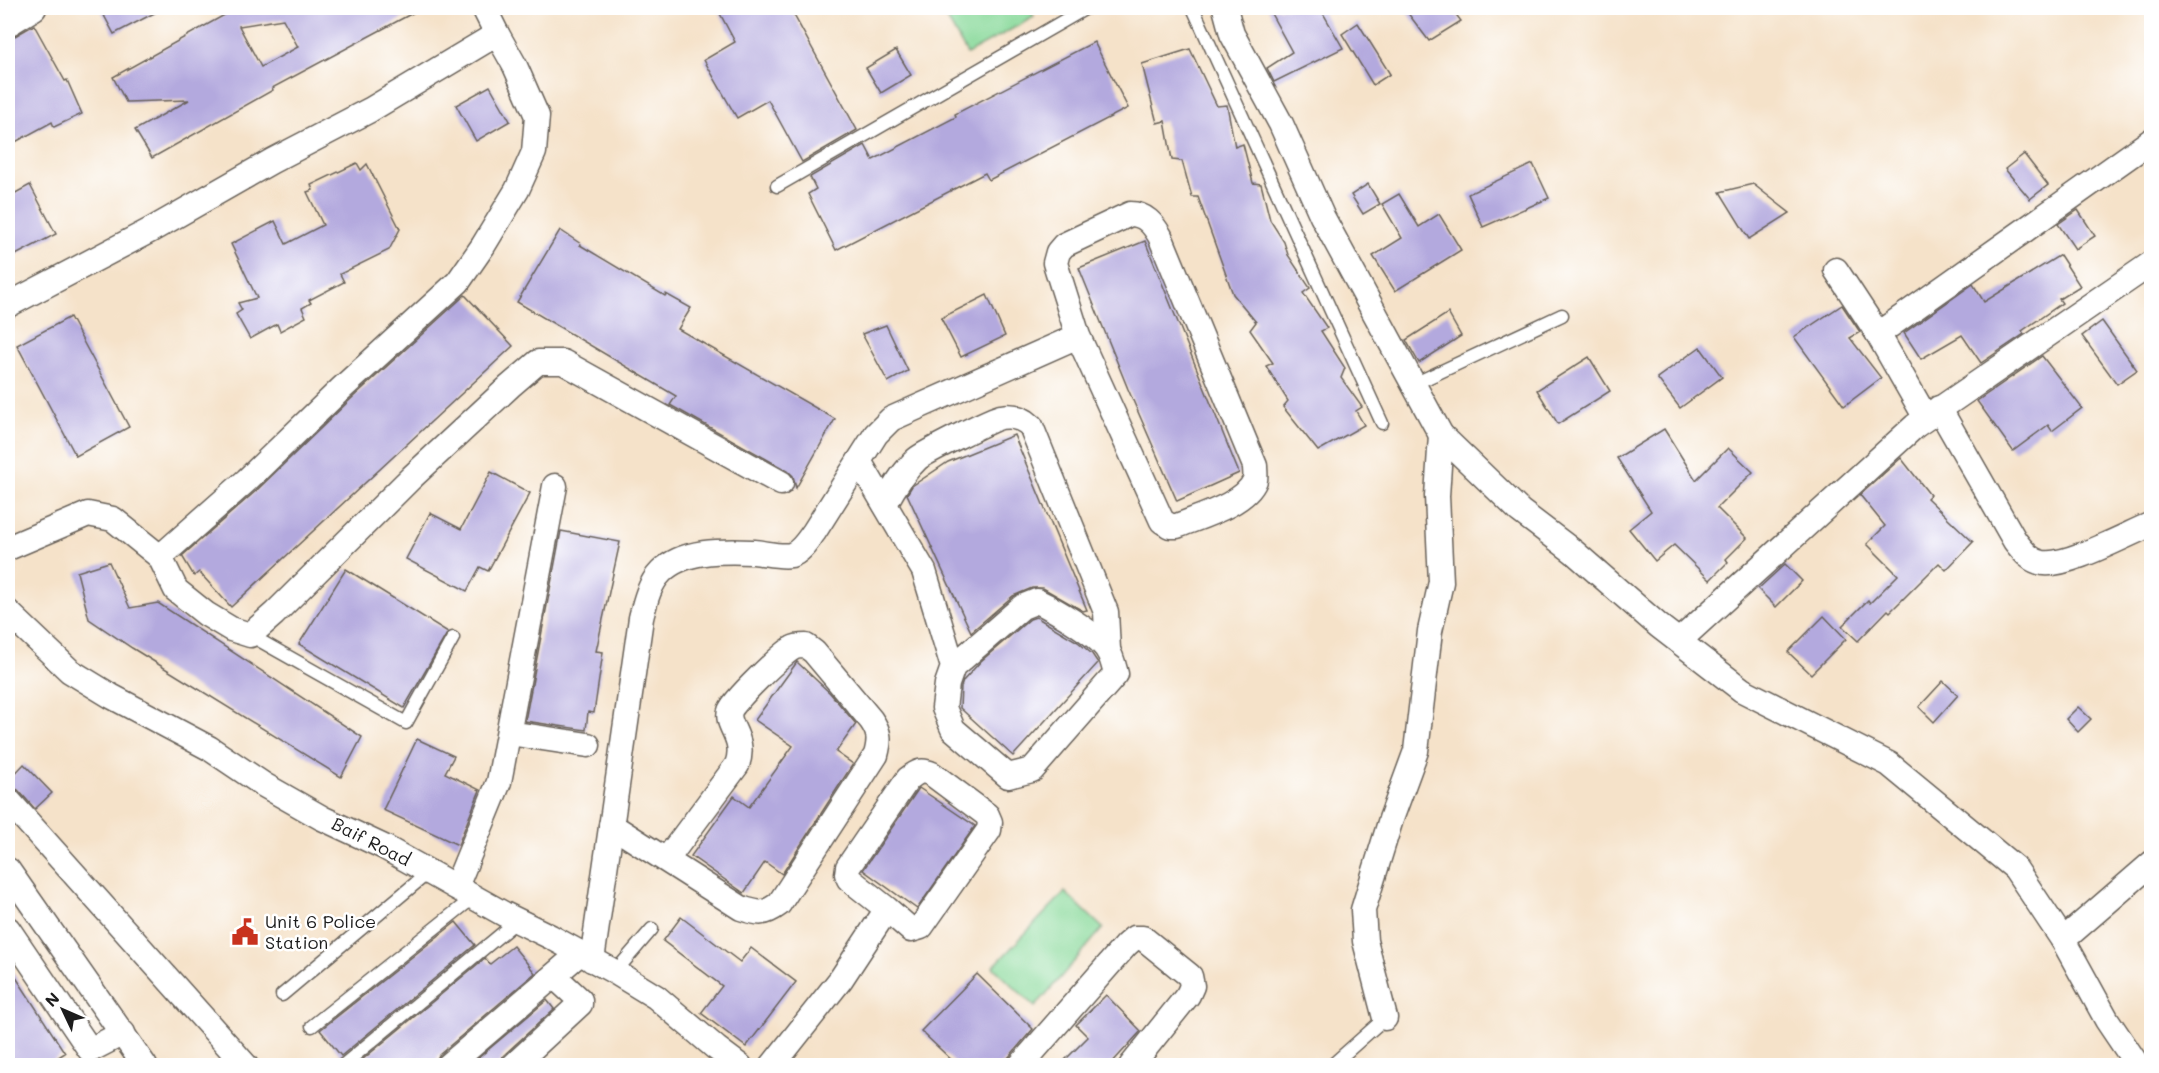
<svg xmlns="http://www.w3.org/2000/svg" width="2159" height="1073" font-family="Mali,sans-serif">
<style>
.green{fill:#88d99a;stroke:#527a5b;stroke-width:1.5}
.building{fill:#b3a9de;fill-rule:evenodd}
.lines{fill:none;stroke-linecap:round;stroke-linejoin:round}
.service-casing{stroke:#686159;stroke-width:15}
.minor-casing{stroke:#686159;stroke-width:27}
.service{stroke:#fff;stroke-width:12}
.minor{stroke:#fff;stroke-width:24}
.labels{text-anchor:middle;stroke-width:5;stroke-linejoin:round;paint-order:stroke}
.street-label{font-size:18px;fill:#1c1c1c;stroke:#fff}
.poi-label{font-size:18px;fill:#1c1c1c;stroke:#fff;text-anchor:start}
</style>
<rect width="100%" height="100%" fill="#fff"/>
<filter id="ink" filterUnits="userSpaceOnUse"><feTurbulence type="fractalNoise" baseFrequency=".0167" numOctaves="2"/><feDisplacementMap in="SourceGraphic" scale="12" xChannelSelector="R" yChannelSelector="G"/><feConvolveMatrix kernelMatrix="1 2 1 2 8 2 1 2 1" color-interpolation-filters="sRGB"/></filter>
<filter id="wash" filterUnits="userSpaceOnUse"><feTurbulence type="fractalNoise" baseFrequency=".008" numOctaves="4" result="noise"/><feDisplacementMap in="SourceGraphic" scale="24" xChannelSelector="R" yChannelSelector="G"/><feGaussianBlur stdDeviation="1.35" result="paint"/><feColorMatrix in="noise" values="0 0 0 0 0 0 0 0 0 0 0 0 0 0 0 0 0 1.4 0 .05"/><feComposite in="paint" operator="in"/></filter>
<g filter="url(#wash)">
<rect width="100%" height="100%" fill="#f5e2c9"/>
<g class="green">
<polygon points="941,8 1029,8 1034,17 967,54"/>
<polygon points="1065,892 1103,928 1035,1007 993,967"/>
</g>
<g id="blocks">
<g class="building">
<polygon points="100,8 164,8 114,34"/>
<path d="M237,8H422L272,88L273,90L152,158L135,130L189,100L126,102L113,77ZM283,19L298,47L261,67L239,26Z"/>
<polygon points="717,8 790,8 857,130 802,162 768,100 737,118 704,60 735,42"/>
<polygon points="1268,8 1320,8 1343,48 1274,82 1267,68 1292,52"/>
<polygon points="1404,8 1451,8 1461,21 1429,41"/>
<polygon points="1358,23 1390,74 1373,85 1342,34"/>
<polygon points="34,25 65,81 67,80 82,114 54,127 52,122 8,146 8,38 15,36"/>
<polygon points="1094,42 1128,108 989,180 985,173 836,250 808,194 816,189 810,177 865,145 873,160 956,117 955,114"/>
<polygon points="1190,49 1217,106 1227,105 1235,147 1243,144 1253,183 1261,184 1270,220 1284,242 1288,255 1310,288 1303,293 1327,328 1321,331 1345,368 1341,378 1362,407 1356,411 1364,425 1318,451 1283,407 1288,401 1266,366 1273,363 1250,330 1256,322 1233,294 1198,197 1192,197 1182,161 1172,160 1165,121 1157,123 1142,64"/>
<polygon points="896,50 911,75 881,93 866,68"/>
<polygon points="490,86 510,121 476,141 456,105"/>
<polygon points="2024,154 2048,185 2030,199 2005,169"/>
<polygon points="357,163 361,170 367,164 400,229 389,250 340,274 344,282 309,300 311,303 302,308 306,317 280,331 277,324 250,339 236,314 242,310 238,303 257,298 231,244 275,221 286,244 323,225 307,192 313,190 311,185"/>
<polygon points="1533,164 1549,198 1483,227 1468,194"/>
<polygon points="1368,184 1380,204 1363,214 1351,195"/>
<polygon points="1753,184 1790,213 1749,239 1720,192"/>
<polygon points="30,185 56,234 8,259 8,197"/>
<polygon points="1399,194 1419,227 1439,214 1461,250 1395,291 1373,256 1402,238 1382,204"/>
<polygon points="2078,210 2095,236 2075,249 2058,224"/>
<polygon points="560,230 581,244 580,245 665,296 666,294 691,308 678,329 835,419 796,488 793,476 788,471 670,405 676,396 517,302"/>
<polygon points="1145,241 1239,473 1177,501 1128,389 1079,268"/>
<polygon points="2060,255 2080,286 2059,299 2062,303 2022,331 2024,334 1981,363 1962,335 1921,359 1904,333 1973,284 1984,302"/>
<polygon points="465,295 513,346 231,607 199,572 194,576 182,556 257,490 351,399"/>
<polygon points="987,295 1005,336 961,357 941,318"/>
<polygon points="1842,305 1860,332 1850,338 1881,378 1844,406 1794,337"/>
<polygon points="1448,313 1461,336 1419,363 1406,340"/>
<polygon points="70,317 129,427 76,456 17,345"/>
<polygon points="2102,321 2137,370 2117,384 2082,336"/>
<polygon points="886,325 908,371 888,382 862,334"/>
<polygon points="1700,347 1722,377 1680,408 1657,378"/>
<polygon points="2042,356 2082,408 2052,431 2048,425 2013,451 1977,401"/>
<polygon points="1589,357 1610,391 1558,424 1537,390"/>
<polygon points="1664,429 1696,480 1728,448 1753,472 1717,508 1747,538 1726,559 1728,562 1710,580 1674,545 1655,561 1629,529 1651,511 1617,458"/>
<polygon points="1014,435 1087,610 1083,611 1043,588 1032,588 1013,596 971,632 907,494 912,486 948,462"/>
<polygon points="1901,458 1930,495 1927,498 1973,542 1946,570 1939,563 1890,612 1888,610 1858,641 1842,626 1868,600 1870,603 1898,575 1867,544 1885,526 1860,495"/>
<polygon points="491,472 530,493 488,571 480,567 467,591 406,559 430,513 461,529"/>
<polygon points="561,531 620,542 596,651 603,652 594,713 588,712 586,730 525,721"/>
<polygon points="109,562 130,608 158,603 362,737 341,777 132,648 89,619 77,572"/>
<polygon points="1785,564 1802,581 1776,607 1758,589"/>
<polygon points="346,569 448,632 404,708 299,644"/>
<polygon points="1824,616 1846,639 1811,674 1788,652"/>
<polygon points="1036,617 1078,642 1092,654 1098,663 1013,756 960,708 961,687 963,681 981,661 1030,619"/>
<polygon points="797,662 830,693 856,724 836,752 853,764 782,874 765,862 744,893 691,856 734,796 749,807 793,746 755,720"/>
<polygon points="1943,681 1958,695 1934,722 1919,707"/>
<polygon points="2078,707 2091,719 2078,732 2066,719"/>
<polygon points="417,739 454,756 445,773 480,790 458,845 383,810"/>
<polygon points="24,764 52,793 35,809 18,790 8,786 8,781"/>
<polygon points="919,788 975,826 917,909 863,870"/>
<polygon points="681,917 740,962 751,948 796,982 746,1047 701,1013 722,986 663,941"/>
<polygon points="456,922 475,945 341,1056 320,1030"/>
<polygon points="513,946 535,973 439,1055 434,1065 356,1065 485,958 490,964"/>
<polygon points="8,965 65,1053 46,1065 8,1065"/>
<polygon points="977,974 1033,1029 1002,1065 957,1065 921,1031"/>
<polygon points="1106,995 1141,1031 1110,1065 1060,1065 1088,1037 1076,1025"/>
<polygon points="547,1000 554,1009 503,1056 499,1065 470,1065"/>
</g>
</g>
</g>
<g filter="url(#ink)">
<use href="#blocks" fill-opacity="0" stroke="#686159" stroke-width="1.5"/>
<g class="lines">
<defs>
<g id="service">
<polyline points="1193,8 1382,423"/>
<polyline points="777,186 1086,8"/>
<polyline points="1412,385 1562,315"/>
<polyline points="248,634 406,723 453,638"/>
<polyline points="615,972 652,929"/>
<polyline points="282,995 429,872"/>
<polyline points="312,1026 474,897"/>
<polyline points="342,1066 517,921"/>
<polyline points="1331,1066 1385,1018"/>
</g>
<g id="minor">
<polyline points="1225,8 1232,34 1281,124 1322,216 1441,435 1520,511 1574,552 1659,626 1742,690 1889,764 2015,868 2063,940 2107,1020 2138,1066"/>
<polyline points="8,24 34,8"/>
<polyline points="1836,270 1878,334"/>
<polyline points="8,305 151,230 272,161 370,110 497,34 484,8"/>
<path d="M1939,408L2015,541C2023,551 2030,561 2043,563C2067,567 2127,534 2152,524"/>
<polyline points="1926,418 1878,334 2152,140"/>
<path d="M859,461L924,571L953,667L947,684L944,708L953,729L1008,776L1032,770L1116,674C1114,667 1112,657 1108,651C1099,635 1054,609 1037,601L1022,607L953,667"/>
<path d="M885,504C894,487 903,472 917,459C924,453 993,418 1001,417C1013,415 1023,418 1031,426L1106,612L1108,650"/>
<polyline points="8,548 88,514 113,519 160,557 176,590 206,614 231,629 250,635 274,614 412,477 510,386 538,362 563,362 781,483"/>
<polyline points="160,557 247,480 341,389 458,282 483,246 517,190 534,152 537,116 515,66 497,34"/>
<polyline points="8,612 70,671 111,696 209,748 264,785 322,818 384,847 504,914 551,937 615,972 656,997 716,1048 740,1066"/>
<polyline points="1679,641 1915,426 2152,263"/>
<polyline points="509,733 588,745"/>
<polyline points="8,800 246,1066"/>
<path d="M611,825L741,908C759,914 764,915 779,904L876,755C880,740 880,733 871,720L814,652L806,646C802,646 796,646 793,648C782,654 733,701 730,711C725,726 747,738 737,765L667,859"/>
<polyline points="8,870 145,1066"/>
<polyline points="456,887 499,782 555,486"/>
<polyline points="8,929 90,1050 123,1033"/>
<polyline points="2063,940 2152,863"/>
<path d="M592,960L641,618C645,602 649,584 661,572C684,549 724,551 754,552C765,553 781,557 791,555C801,552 808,540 814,532L876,434L891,419L1078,336L1162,521L1170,526H1177C1199,517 1246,504 1255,480C1256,477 1255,470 1255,466L1160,236C1153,224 1145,214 1130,214L1064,245L1058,252L1055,263L1078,336"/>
<polyline points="1385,1018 1365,941 1363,910 1391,819 1416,751 1430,631 1441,582 1437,496 1441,435"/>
<polyline points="448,1066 580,953"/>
<polyline points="513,1066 580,1004 580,1000 554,976"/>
<path d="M772,1066L841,979L887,909L911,930L921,927L989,830L990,822L987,815L932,774C921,769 917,772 908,779L848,867L847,874L849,879L887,909"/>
<polyline points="1020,1066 1126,945 1134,938 1143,938 1190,976 1192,986 1188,995 1131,1066"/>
</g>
</defs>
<use href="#service" class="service-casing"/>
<use href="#minor" class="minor-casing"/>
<use href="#service" class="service"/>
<use href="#minor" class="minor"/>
</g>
</g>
<defs>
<symbol id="civic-bare" viewBox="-9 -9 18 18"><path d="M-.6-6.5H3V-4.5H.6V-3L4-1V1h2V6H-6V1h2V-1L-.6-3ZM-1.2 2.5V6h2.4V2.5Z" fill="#c8321e" stroke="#fff" stroke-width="2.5" paint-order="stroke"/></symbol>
</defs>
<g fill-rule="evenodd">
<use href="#civic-bare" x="226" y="913" width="38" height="38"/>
</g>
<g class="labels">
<g class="street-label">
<text transform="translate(371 842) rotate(27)" y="6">Baif Road</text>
</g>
<g class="poi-label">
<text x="265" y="928">Unit 6 Police<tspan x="265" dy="21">Station</tspan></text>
</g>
</g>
<rect width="2159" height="1073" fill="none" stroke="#fff" stroke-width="30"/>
<g transform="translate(63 1010) rotate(314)" stroke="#ffffff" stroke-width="4.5" paint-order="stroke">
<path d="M0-4.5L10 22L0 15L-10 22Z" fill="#1c1c1c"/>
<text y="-9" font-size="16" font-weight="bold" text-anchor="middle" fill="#1c1c1c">N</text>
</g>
</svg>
